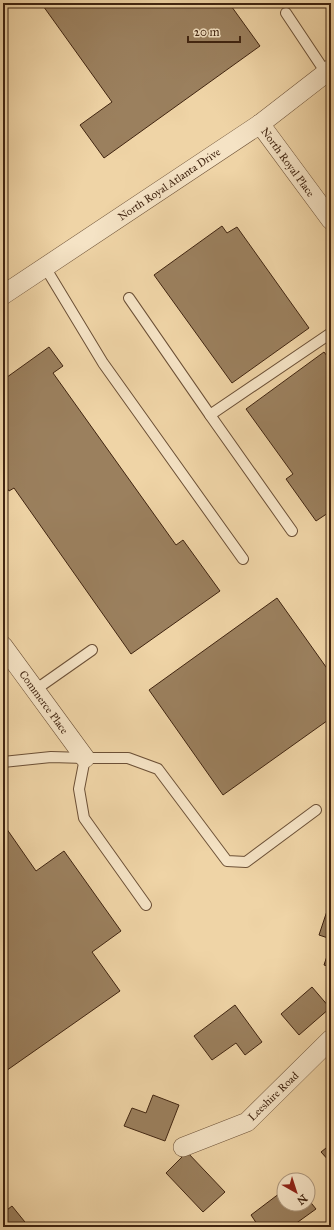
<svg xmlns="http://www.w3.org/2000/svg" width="334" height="1230" font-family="'IM FELL Great Primer',serif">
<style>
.building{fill:#9b805e;stroke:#402410}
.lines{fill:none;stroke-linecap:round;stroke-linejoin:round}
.lane-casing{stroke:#6c5036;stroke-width:12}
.street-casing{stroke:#6c5036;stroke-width:20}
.lane{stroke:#f5e3c5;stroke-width:10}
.street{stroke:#f5e3c5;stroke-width:19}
.labels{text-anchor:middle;stroke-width:3;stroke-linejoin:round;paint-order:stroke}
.street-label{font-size:11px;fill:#402410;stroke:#f5e3c5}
</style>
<rect width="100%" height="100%" fill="#efd4a6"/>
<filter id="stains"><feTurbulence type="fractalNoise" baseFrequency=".005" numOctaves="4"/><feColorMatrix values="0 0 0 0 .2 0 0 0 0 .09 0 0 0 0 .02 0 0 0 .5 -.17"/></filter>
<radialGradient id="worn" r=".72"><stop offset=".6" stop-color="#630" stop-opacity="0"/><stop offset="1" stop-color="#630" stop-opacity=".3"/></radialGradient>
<g class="building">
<polygon points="3,3 10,3 3,8"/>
<polygon points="41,3 229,3 260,46 104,158 80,125 112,102"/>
<polygon points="222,226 227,233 237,227 309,328 232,383 154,275"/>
<polygon points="49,347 63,366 53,373 176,545 183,540 220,591 131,654 14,488 9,491 3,482 3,478 7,475 3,469 3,380"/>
<polygon points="324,352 331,361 331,511 316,521 286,479 293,474 246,409"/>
<polygon points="277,598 331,674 331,718 223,795 149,690"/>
<polygon points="4,825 36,871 64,851 121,931 92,952 120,991 3,1073"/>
<polygon points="327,911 331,913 331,939 319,935"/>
<polygon points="331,944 331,967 324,965"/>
<polygon points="312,987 330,1008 299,1035 281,1014"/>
<polygon points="235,1005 262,1042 245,1055 236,1043 212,1060 194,1036"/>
<polygon points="153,1095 179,1105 165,1141 124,1126 132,1108 146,1113"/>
<polygon points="331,1144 331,1163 321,1152"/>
<polygon points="187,1152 225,1192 203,1212 166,1173"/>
<polygon points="284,1190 284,1204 308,1204 308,1199 316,1209 291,1227 259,1227 251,1215"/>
<polygon points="12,1206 29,1227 3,1227 3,1213"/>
</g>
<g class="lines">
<defs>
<g id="lane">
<polyline points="286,13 326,73"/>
<polyline points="45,267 103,363 243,559"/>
<polyline points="129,298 210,415 331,333"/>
<polyline points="210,415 292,531"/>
<polyline points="35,690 92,650"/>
<polyline points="3,762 51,757 85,758"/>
<polyline points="146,905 84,818 79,789 85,758 128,758 158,769 227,861 246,862 316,810"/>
</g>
<g id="street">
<polyline points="260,124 331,220"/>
<polyline points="3,295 260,124 331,69"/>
<polyline points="3,646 85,758"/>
<polyline points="183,1147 247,1122 331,1039"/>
</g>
</defs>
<use href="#lane" class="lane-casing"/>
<use href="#street" class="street-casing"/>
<use href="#lane" class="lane"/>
<use href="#street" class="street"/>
</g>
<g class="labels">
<g class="street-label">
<text transform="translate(288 162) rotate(54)" y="4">North Royal Place</text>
<text transform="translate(169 184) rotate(-34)" y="4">North Royal Atlanta Drive</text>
<text transform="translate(44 702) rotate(54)" y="4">Commerce Place</text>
<text transform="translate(273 1096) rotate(-44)" y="4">Leeshire Road</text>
</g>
</g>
<rect width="334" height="1230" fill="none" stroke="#efd4a6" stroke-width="16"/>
<rect x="4" y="4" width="326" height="1222" fill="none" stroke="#402410" stroke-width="2"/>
<rect x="8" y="8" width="318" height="1214" fill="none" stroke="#402410"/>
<g transform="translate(296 1192) rotate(141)"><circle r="19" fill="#f5e3c5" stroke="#ad977d"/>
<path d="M0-3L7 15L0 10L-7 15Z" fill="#8f2418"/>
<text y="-6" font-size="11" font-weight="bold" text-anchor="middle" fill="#402410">N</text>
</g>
<path d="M188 36v6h52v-6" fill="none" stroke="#402410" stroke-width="2"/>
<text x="194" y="36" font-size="12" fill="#402410" stroke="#f5e3c5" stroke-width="3" paint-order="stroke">20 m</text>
<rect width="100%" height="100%" filter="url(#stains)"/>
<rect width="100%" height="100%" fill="url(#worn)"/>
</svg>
